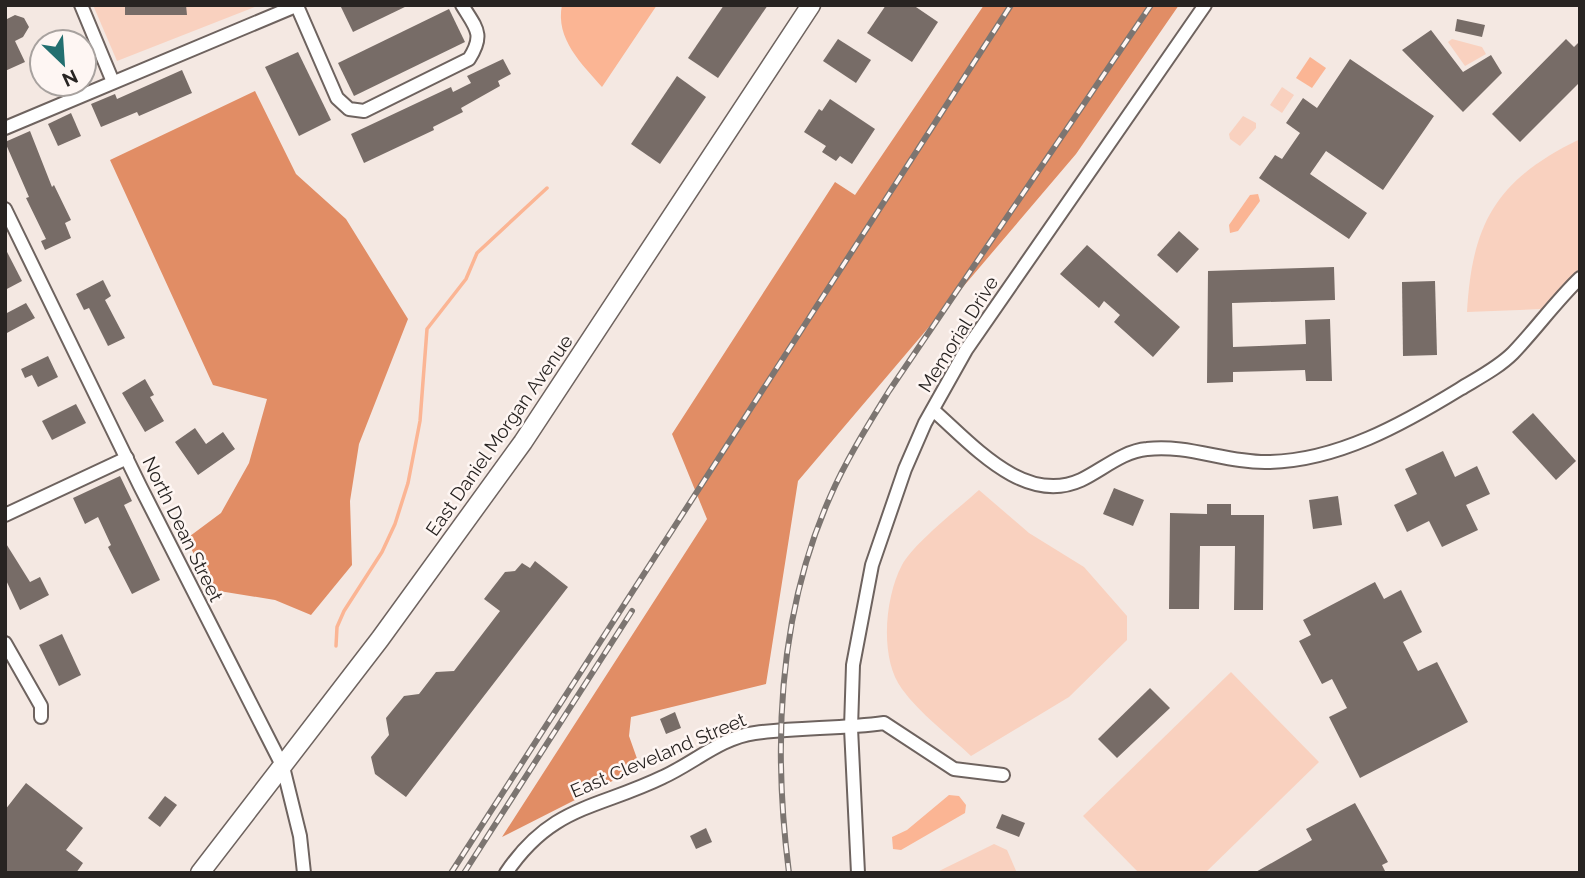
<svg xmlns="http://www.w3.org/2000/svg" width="1585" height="878" font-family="Raleway,sans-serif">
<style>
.green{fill:#f9d1bf}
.forest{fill:#e18d65}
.water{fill:#fbb594}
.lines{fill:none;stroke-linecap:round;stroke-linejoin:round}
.stream{stroke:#fbb594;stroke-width:3.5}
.building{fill:#776c67}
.street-casing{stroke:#6e635f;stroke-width:16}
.secondary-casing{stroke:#6e635f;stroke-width:21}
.street{stroke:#fff;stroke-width:12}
.secondary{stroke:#fff;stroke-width:18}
.rail-casing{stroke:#7c7571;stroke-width:6}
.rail{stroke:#fef6f3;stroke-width:3.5;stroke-dasharray:10;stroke-linecap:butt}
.labels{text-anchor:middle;stroke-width:5;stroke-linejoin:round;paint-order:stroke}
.street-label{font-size:19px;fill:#282422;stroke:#fef6f3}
</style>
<rect width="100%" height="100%" fill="#f4e8e2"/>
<g class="green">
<polygon points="93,5 260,5 117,61"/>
<polygon points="1452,39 1482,47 1486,54 1465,66 1448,42"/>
<polygon points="1282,87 1294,95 1282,113 1270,105"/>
<polygon points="1243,116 1256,123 1256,128 1240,146 1230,139 1229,134"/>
<path d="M1580,139V268L1542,309L1467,312C1472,221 1498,179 1580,139Z"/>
<path d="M979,490L1029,533L1084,567L1127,616V640L1069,697L971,756C949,735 920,714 902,689C879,658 885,597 902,565C913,544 959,508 979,490Z"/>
<polygon points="1231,672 1319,762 1205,873 1139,873 1083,816"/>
<polygon points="994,844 1007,850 1017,873 935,873"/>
</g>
<g class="forest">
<polygon points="984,5 1179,5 1076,154 798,481 766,684 631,717 629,736 640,767 502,837 707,519 672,434 835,182 855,195"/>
<polygon points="255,91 296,174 346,219 408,319 359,444 350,501 352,565 311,615 275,600 213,590 186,539 221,513 249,463 267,399 213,385 110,160"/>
</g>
<g class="water">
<path d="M562,5H657L602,87C582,64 555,39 562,5Z"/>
<polygon points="1310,57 1326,68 1312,88 1296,78"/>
<polygon points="1258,194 1260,201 1238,231 1230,233 1229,225 1250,195"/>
<polygon points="949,795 959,796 966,805 965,813 901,850 893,849 892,837 907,830"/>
</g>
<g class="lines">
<polyline class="stream" points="336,646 337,627 344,611 382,552 395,524 408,483 420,421 427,329 466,279 477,253 547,188"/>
</g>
<g class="building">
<polygon points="125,5 186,5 187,15 125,15"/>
<polygon points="340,5 409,5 353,32"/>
<polygon points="724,5 768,5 718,78 688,58"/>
<polygon points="886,5 913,5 938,22 912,62 867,33"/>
<polygon points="449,9 465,42 354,96 338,63"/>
<polygon points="15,15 24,18 29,27 23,37 15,41 25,62 5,71 5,20"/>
<polygon points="1457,19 1485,25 1482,37 1455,31"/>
<polygon points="1431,30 1463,72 1491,55 1502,73 1463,112 1402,50"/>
<polygon points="838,39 871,60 856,83 823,61"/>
<polygon points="1566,39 1574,47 1580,41 1580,82 1520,142 1492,114"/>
<polygon points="298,52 331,120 299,136 265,67"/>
<polygon points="503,59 511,74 498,81 500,86 461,108 463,112 433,127 434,130 364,163 351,134 451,87 453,92 471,83 467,76"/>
<polygon points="1350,59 1434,116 1383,190 1326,151 1310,174 1367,213 1349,239 1259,178 1275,155 1282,159 1300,133 1286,123 1303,98 1317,108"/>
<polygon points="182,70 192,93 139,116 137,112 101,127 91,104 115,94 117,99"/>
<polygon points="677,76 706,97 660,164 631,144"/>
<polygon points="830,99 875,129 852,164 840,156 836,161 822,152 826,146 804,132 819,109 822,111"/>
<polygon points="71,113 81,136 58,146 48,124"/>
<polygon points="30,131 52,187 54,185 71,220 65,223 71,238 45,250 41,241 46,239 26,198 29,197 5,142"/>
<polygon points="1179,231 1199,249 1177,273 1157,255"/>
<polygon points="1087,245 1180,327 1153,357 1114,322 1120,315 1104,301 1099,308 1060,274"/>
<polygon points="5,248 22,281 5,290"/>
<polygon points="1334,267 1335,300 1232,303 1233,347 1306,344 1305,320 1330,319 1332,381 1306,381 1305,370 1233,372 1233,382 1207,383 1208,271"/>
<polygon points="103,280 111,296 105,300 125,338 108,346 89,308 84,310 76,294"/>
<polygon points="1435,281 1437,355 1403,356 1402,282"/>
<polygon points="26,303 35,318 5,334 5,314"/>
<polygon points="48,356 58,377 38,387 32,375 25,378 21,369"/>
<polygon points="145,379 154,395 150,397 164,421 145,432 122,393"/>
<polygon points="76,404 86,423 52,440 42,421"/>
<polygon points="1533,413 1576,461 1556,480 1512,432"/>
<polygon points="195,428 206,444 223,432 235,449 198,475 175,442"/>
<polygon points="1443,451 1455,477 1477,466 1490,494 1466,505 1478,530 1442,547 1429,521 1407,532 1394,505 1417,494 1405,469"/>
<polygon points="120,476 132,501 124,505 160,580 132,594 108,547 111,545 98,517 85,524 73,498"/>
<polygon points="1114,488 1144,500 1133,526 1103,514"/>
<polygon points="1338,496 1342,525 1313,529 1309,500"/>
<polygon points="1207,504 1231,504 1231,515 1264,515 1263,610 1234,610 1235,546 1200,546 1199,609 1169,609 1170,513 1207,514"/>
<polygon points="5,542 30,582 40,577 49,595 20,610 5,578"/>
<polygon points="535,561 568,587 406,797 375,774 371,757 389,735 386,718 404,696 419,694 436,672 454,671 500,611 484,599 505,572 515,571 522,563 530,568"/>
<polygon points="1375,582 1384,599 1401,590 1422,632 1403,642 1418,671 1437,662 1468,722 1360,778 1329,717 1347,708 1332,679 1322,684 1299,641 1311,635 1303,620"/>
<polygon points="62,634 81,675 59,686 39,645"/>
<polygon points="1150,688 1170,708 1117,758 1098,739"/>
<polygon points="675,712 681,728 666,734 660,719"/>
<polygon points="26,783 83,828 66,850 83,863 76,873 5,873 5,810"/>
<polygon points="165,796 177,805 160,827 148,818"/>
<polygon points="1355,803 1388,862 1382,865 1386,873 1254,873 1312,840 1306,829"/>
<polygon points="1002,814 1025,823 1019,837 996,828"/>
<polygon points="706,828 712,842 696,849 690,836"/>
</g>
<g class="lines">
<defs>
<g id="street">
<polyline points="81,5 113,82"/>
<path d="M297,6L337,98L349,109L364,111L469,59C485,34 476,28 462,5"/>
<polyline points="5,128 298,5"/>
<polyline points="5,209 140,486 283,767 300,836 304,873"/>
<path d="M933,410C972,444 1024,506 1081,480C1102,470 1123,451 1147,449C1188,444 1227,463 1268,462C1337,461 1403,424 1460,389C1478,378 1498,368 1513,353C1536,329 1556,301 1580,278"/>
<polyline points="5,515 127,458"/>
<polyline points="5,643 41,706 41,717"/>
<path d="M506,873C552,805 597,809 663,777C692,764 722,737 755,733C798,727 841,729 884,723L954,769L1003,775"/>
<polyline points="858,873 851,728 853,665 872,565 905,469 925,423 966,350 1205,5"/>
</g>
<polyline id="secondary" points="200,873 380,639 523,442 811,5"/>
</defs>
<use href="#street" class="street-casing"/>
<use href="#secondary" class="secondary-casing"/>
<use href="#street" class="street"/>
<use href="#secondary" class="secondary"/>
<defs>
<g id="rail">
<polyline points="451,873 1011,5"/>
<polyline points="464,873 632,611"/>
<path d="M789,873C773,748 778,614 830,497C846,460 868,425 889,391L1151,5"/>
</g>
</defs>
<use href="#rail" class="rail-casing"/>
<use href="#rail" class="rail"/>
</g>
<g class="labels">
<g class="street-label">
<text transform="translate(958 334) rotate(-58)" y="7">Memorial Drive</text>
<text transform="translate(499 435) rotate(-55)" y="7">East Daniel Morgan Avenue</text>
<text transform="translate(183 529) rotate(64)" y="7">North Dean Street</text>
<text transform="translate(658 755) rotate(-23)" y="7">East Cleveland Street</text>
</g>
</g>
<rect width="1585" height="878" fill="none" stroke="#282422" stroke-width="14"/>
<g transform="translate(63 63) rotate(155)"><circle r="33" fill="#fef6f3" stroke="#a8a29f" stroke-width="2"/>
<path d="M0-5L12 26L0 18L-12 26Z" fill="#236f70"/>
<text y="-10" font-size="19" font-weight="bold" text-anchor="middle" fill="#282422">N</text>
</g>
</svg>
